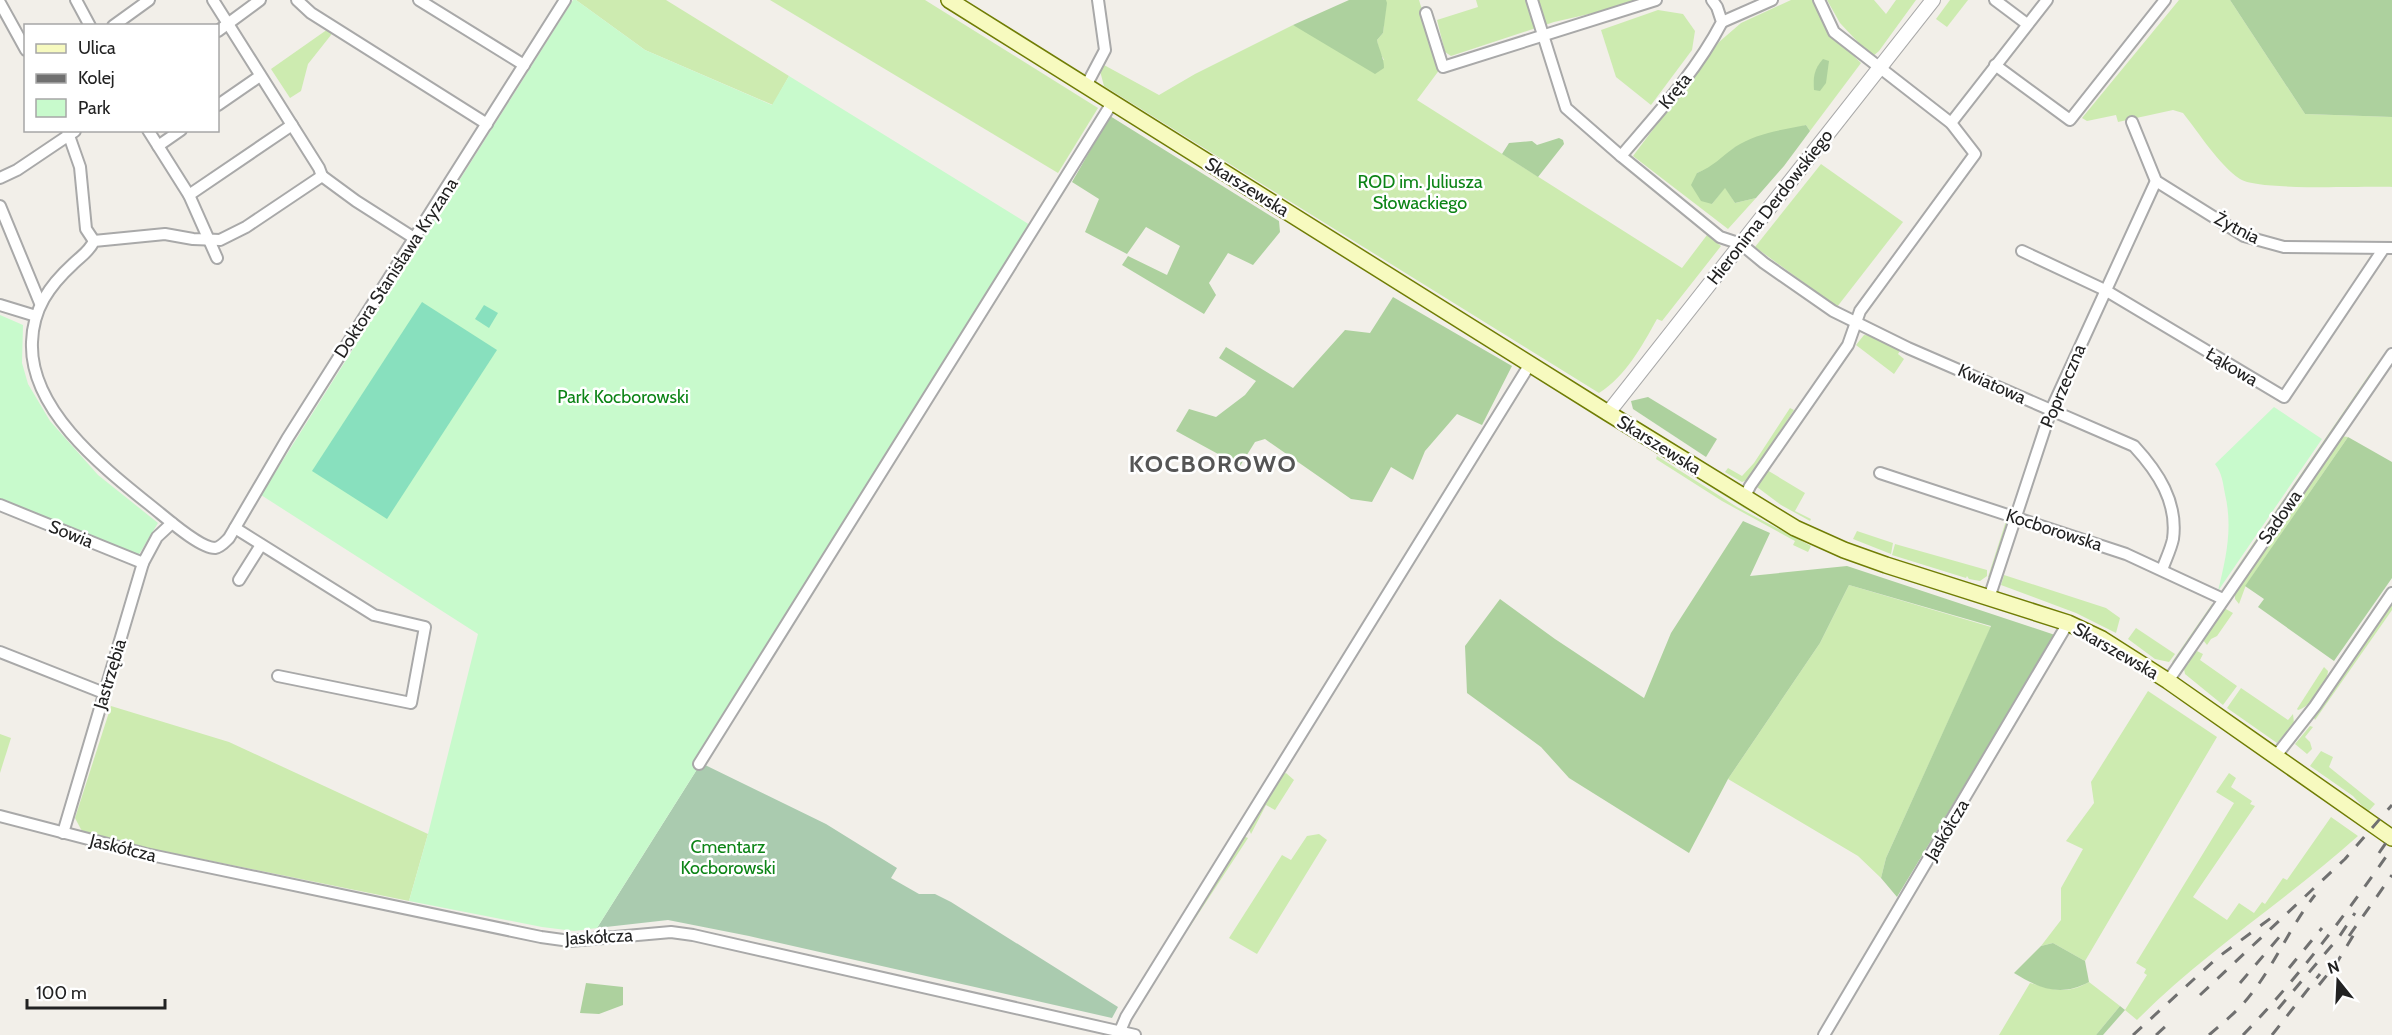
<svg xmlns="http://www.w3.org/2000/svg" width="2392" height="1035" font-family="Cabin,sans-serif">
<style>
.grass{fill:#cdebb0}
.forest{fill:#add19e}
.cemetery{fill:#aacbaf}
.park{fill:#c8facc}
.pitch{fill:#88e0be}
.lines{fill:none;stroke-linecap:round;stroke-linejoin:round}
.minor-casing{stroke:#a9a9a9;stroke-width:14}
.tertiary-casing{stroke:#a9a9a9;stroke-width:16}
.secondary-casing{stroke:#707d05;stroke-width:18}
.minor{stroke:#fff;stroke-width:10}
.tertiary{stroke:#fff;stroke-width:14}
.secondary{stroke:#f7fabf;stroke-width:15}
.rail{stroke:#707070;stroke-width:3;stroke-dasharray:12 12;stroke-linecap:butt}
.labels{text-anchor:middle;stroke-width:5;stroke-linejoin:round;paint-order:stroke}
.street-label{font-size:18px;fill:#222;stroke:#fff}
.park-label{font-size:18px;fill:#0c8416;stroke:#fff}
.district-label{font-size:24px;font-weight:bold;letter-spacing:1.5px;fill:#555;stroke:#fff}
</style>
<rect width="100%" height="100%" fill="#f2efe9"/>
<g class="grass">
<polygon points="576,0 666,0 789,76 773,105 645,50"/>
<polygon points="770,0 925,0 1098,108 1058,173"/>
<path d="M1386,0H1419L1440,69L1417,100L1682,268L1707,235L1721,246L1662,321L1657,319C1642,346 1626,376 1599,393L1104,86L1100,71L1104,65L1159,95L1195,74L1293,25L1384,60L1379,51L1377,40L1383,33Z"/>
<polygon points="1476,0 1636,0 1611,9 1554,22 1451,56 1445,52 1437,20 1478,7"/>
<polygon points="1791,0 1812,0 1831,34 1861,63 1810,131 1806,125 1734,148 1712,167 1697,173 1712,204 1725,187 1735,203 1756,198 1728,229 1633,156 1719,42 1741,23"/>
<polygon points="1827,0 1874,0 1886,14 1896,0 1916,0 1879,51 1872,57 1840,23"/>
<polygon points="1950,0 1968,0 1947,27 1936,19"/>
<path d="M2179,0H2230L2305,114L2392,117V187C2365,186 2258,191 2240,179C2219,165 2199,133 2183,113L2173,110L2118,122L2116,115L2087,121L2082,118Z"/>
<polygon points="1658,10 1683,14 1695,31 1692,50 1651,105 1616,77 1601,30"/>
<polygon points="328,29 333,32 331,35 308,64 301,91 290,98 271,69"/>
<polygon points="1821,164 1903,222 1837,307 1755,247"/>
<polygon points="1864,335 1878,336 1901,349 1898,354 1904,359 1894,374 1856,345"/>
<polygon points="2373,369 2376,371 2220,592"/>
<polygon points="1790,408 1794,410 1748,480 1742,482 1725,472 1728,468 1742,476 1754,463"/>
<polygon points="2341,436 2348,437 2246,585 2239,604 2235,599 2235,590"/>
<polygon points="1649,445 1802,537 1801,539 1744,508 1647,447"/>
<polygon points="1657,456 1737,507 1811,546 1808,552 1793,545 1795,541 1722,501 1656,459"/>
<polygon points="1767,470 1805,493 1795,511 1811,519 1810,521 1781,505 1757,487"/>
<polygon points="2006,521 2007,523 1990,578 1988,577"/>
<polygon points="1857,531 1893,543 1891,554 1853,539"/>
<polygon points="1895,544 1987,570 1987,576 1980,581 1969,579 1967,576 1966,578 1892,555"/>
<polygon points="2004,575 2106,608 2120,618 2116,633 2076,613 2001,585"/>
<polygon points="1849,585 1991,627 1886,858 1881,878 1858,856 1728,779 1820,643"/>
<polygon points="2392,600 2392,610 2315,720 2313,716"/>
<polygon points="2212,604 2213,606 2174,665 2172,662"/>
<polygon points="2224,608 2233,613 2217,636 2211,639 2207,645 2203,640"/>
<polygon points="2136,628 2175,654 2169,662 2155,659 2128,639"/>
<polygon points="2197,651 2203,654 2200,660 2237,686 2223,705 2185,674 2184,669 2189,663 2188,661"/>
<path d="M2324,667L2328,671C2327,684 2310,707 2298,710L2297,709Z"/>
<polygon points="2241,688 2288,720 2293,714 2294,723 2277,743 2227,708"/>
<polygon points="2148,691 2217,737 2085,961 2053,943 2041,946 2061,920 2061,888 2083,849 2066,841 2094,803 2091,782"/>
<polygon points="111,706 229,742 428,834 409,901 84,835 75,818"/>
<polygon points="2310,726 2313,727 2305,737 2310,742 2312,749 2307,754 2295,744"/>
<polygon points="0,734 11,738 0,773"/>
<polygon points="2321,751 2333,757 2329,767 2375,804 2368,812 2353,796 2310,766"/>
<polygon points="1286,773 1294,780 1275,810 1266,805 1251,834 1248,827 1283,774"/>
<path d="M2229,773L2236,778L2231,787L2252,801L2250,804L2255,806L2193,897L2227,920L2239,903L2254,913L2262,902L2265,904L2283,878L2287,880L2331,817L2358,836C2287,900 2204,952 2137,1020L2125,1010L2147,975L2144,973L2146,969L2136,963L2234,803L2216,792Z"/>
<polygon points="1319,834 1327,840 1257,954 1229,938 1282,855 1291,860 1307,836"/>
<polygon points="1243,836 1248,838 1189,928 1188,924"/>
<path d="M2089,982L2120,1006L2096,1035H1999L2030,983C2054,990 2066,995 2089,982Z"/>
</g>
<g class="forest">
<path d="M1349,0H1386L1387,3L1383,33L1377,40C1379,50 1384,58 1384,68L1375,74L1293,25Z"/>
<polygon points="2230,0 2392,0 2392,117 2305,114"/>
<path d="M1823,59L1829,61L1826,83L1820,91L1814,90C1813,77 1814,69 1823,59Z"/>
<polygon points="1110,116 1279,221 1280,232 1253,265 1228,253 1209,283 1216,295 1204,314 1122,265 1128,256 1167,275 1180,246 1146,227 1127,254 1085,232 1099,199 1072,182"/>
<path d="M1806,125L1810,131L1784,166L1756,198L1735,203L1725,188L1712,204L1701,201L1691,185L1697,173C1714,166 1721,157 1735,147C1756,133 1782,130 1806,125Z"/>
<polygon points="1559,138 1563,140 1564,144 1538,177 1502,154 1509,143 1532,141 1537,145"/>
<polygon points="1393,297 1512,366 1482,425 1457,414 1425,451 1413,480 1391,467 1372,502 1351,499 1265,439 1255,442 1240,466 1176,431 1189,409 1216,417 1245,395 1256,381 1219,358 1226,347 1293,388 1345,330 1370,333"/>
<polygon points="1648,397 1717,439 1706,457 1633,409 1631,401"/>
<polygon points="2348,437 2392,462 2392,578 2334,661 2258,607 2264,599 2245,586"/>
<polygon points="1743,521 1770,533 1750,576 1847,566 2055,635 1897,897 1881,878 1886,858 1991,626 1849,585 1820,643 1728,779 1689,853 1569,778 1541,747 1467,693 1465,646 1500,599 1555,639 1644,698 1671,633"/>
<path d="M2053,943L2085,961L2089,982C2061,997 2040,989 2014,973L2041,946Z"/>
<polygon points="586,983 623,987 623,1005 599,1014 580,1013"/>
<polygon points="2120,1006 2125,1010 2103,1035 2096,1035"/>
</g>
<polygon class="cemetery" points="701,763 826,824 897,868 891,878 919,894 935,894 951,902 1118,1007 1112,1018 749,936 668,920 597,928"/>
<g class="park">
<polygon points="573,0 576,0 645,50 772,105 789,76 1030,225 701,763 597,928 574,931 542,927 409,901 428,834 478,634 261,495"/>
<polygon points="0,315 23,325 22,363 28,384 50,421 98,475 158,523 138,556 0,499"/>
<path d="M2274,407L2322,439L2218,591C2226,558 2233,528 2225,494C2223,483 2222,473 2215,464Z"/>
</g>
<g class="pitch">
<polygon points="422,302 497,350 387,519 312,471"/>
<polygon points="484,305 498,313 489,328 475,319"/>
</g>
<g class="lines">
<defs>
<g id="minor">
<polyline points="76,0 90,26"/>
<polyline points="213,0 319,168 322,176"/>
<polyline points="297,0 311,13 487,124"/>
<polyline points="419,0 524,65"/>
<path d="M1532,0L1566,108L1621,156L1720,237L1741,244L1764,263L1833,311L1908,348L2134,446C2158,472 2178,502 2173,539C2171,549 2165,561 2162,570"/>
<polyline points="1995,0 2027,24"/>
<polyline points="0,3 26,50"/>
<polyline points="1426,13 1443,67 1656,0"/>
<polyline points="1722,22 1772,0"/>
<polyline points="113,26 149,0"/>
<polyline points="218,31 260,0"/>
<polyline points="1995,65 2070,120 2165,0"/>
<polyline points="1086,86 1105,50 1098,0"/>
<polyline points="218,105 260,76"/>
<polyline points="2132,122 2156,181 2244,236 2284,247 2392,248"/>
<polyline points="1951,123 2047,0"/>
<polyline points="67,130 80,167 86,229 94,241"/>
<polyline points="148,130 189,195 217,258"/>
<polyline points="158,146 181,130"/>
<path d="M1621,156C1657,114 1696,72 1722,22L1717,7L1712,0"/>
<polyline points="0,178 17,170 75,131"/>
<polyline points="189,195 292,125"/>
<polyline points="0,206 40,303"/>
<path d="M414,238L356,201L322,176L246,227L220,240L193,239L165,234L94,241C89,252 81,256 73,264C49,286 33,309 32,342C29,414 112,474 161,514C172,523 201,548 215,548C221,547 225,542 229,538L287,439L565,0"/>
<polyline points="2022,251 2105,290 2284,397 2384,248"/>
<polyline points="0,305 36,316"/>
<polyline points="1880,473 2126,554 2223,599"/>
<polyline points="1744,498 1750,486 1848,345 1860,311 1975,154 1951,123 1834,32 1819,0"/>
<polyline points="0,505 143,563"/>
<polyline points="235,528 374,615 425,627 411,703 278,676"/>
<polyline points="239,580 261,545"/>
<polyline points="1989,598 2051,410 2156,181"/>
<polyline points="0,652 104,693"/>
<polyline points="2168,681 2392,354"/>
<polyline points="2275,757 2315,706 2392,593"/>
<polyline points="699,764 1112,103"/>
<polyline points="0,816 146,854 541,937 570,941 671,932 693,935 1135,1035"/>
<polyline points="63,833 143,563 157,537 172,523"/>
<polyline points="1120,1031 1126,1017 1530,364"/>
<polyline points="1824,1035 2068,623"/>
</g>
<polyline id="tertiary" points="1608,413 1933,0"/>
<polyline id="secondary" points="949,0 1608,413 1795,528 1844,550 1886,565 2068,623 2102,639 2168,681 2392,838"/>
</defs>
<use href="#minor" class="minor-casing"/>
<use href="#tertiary" class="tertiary-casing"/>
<use href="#secondary" class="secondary-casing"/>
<use href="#minor" class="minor"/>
<use href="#tertiary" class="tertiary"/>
<use href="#secondary" class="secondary"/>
<g class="rail">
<polyline points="2379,853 2392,834"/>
<polyline points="2349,936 2392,875"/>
<polyline points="2289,968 2322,928"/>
<polyline points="2240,983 2281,935"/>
<polyline points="2319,985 2336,964 2356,931"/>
<polyline points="2200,995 2345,859 2392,805"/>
<polyline points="2278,1009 2339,937 2355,913"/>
<polyline points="2133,1035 2217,958 2275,915"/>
<polyline points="2156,1035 2168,1024"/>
<path d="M2209,1035C2224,1022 2240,1009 2252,993C2276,962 2290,927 2315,895"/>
<path d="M2243,1035C2298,978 2347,913 2392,848"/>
<polyline points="2272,1035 2320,974"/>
</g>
</g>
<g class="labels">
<g class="street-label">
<text transform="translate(1675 91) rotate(-51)" y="6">Kręta</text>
<text transform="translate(1247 187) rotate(32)" y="6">Skarszewska</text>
<text transform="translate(1770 207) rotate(-52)" y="6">Hieronima Derdowskiego</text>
<text transform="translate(2237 228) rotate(27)" y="6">Żytnia</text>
<text transform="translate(396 268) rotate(-57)" y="6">Doktora Stanisława Kryzana</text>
<text transform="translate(2232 367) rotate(31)" y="6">Łąkowa</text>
<text transform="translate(1992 384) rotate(24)" y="6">Kwiatowa</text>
<text transform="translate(2063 386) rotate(-67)" y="6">Poprzeczna</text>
<text transform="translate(1659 445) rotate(32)" y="6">Skarszewska</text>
<text transform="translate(2280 517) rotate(-55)" y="6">Sadowa</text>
<text transform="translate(2054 530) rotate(18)" y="6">Kocborowska</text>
<text transform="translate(71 534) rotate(22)" y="6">Sowia</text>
<text transform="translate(2116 651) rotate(30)" y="6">Skarszewska</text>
<text transform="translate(110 674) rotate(-73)" y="6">Jastrzębia</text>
<text transform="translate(1947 830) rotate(-59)" y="6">Jaskółcza</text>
<text transform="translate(123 848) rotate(14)" y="6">Jaskółcza</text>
<text transform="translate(599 937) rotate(-3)" y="6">Jaskółcza</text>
</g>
<g class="park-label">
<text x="1420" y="188">ROD im. Juliusza<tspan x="1420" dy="21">Słowackiego</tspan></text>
<text x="623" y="403">Park Kocborowski</text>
<text x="728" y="853">Cmentarz<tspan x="728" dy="21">Kocborowski</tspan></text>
</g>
<g class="district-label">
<text x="1213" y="472">KOCBOROWO</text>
</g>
</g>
<rect x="24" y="24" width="195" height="108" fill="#ffffff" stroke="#a7a7a7" stroke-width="1.5"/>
<rect x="36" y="44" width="30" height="9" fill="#f7fabf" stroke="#a7a7a7" stroke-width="1.5"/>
<text x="78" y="54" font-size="18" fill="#222222">Ulica</text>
<rect x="36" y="74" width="30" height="9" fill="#707070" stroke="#a7a7a7" stroke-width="1.5"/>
<text x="78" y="84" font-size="18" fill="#222222">Kolej</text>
<rect x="36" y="99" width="30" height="18" fill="#c8facc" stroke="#a7a7a7" stroke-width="1.5"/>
<text x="78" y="114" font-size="18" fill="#222222">Park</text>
<g transform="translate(2338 981) rotate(342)" stroke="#ffffff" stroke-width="4.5" paint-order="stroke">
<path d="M0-4.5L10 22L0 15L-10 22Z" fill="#222222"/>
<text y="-9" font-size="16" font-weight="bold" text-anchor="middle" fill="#222222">N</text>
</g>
<path d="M27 999v9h138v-9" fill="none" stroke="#222222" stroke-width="3"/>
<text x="36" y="999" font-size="18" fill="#222222" stroke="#ffffff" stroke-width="4.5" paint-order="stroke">100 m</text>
</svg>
